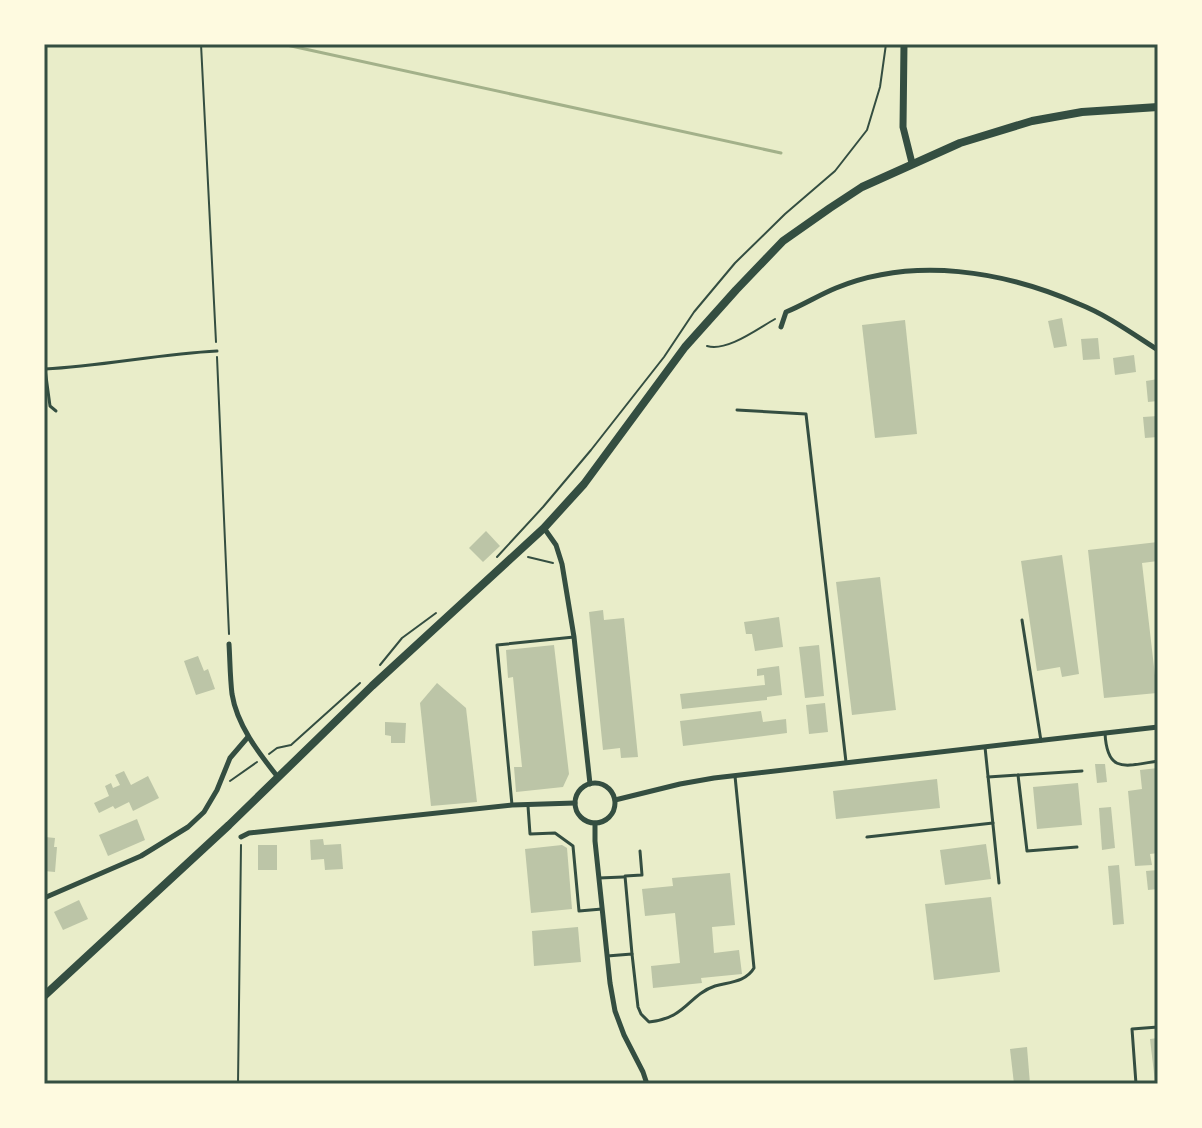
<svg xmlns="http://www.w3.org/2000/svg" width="1202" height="1128" font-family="Signika,sans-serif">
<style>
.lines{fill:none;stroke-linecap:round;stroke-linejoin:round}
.stream{stroke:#a3b18a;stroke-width:3}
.building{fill:#bcc5a7}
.path{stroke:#344e41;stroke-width:2}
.service{stroke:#344e41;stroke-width:3}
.minor{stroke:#344e41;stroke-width:5}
.secondary{stroke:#344e41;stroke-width:7}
.primary{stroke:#344e41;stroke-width:8}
.neatline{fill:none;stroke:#344e41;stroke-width:3}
</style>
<rect width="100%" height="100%" fill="#e9edc9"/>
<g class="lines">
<polyline class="stream" points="282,44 781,153"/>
</g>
<g class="building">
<polygon points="1062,318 1067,346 1054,348 1048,321"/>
<polygon points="905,320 917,434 875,438 862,325"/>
<polygon points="1098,338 1100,359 1083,360 1081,339"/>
<polygon points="1134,355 1136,372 1115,375 1113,358"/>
<polygon points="1158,379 1158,401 1148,402 1146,381"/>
<polygon points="1158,416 1158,437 1145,438 1143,417"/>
<polygon points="486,531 500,546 483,562 469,548"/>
<polygon points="1158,542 1158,561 1142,563 1157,693 1104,698 1088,550"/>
<polygon points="1062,555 1079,674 1062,677 1060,667 1037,671 1021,561"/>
<polygon points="880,577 896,710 852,715 836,582"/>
<polygon points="603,610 604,620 624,618 638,757 621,758 620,748 603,750 589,612"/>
<polygon points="779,617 783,647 755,651 752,634 746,634 744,622"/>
<polygon points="554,645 569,774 563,787 516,792 514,767 522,767 513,677 508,678 506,650"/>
<polygon points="819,645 824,696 805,698 799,647"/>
<polygon points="198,656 204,671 208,669 215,689 196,695 184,661"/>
<polygon points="779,666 782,695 767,697 767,700 682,709 680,694 765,685 764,675 757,676 757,669"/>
<polygon points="437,683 466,708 477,802 431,806 420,703"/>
<polygon points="825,703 828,732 809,734 806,705"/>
<polygon points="761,711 763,722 786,719 787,733 683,746 680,721"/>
<polygon points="385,722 406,723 405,743 391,743 391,736 385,735"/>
<polygon points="1095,764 1105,764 1107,782 1097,783"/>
<polygon points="1158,768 1158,853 1150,854 1152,865 1135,866 1128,791 1142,789 1140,770"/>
<polygon points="124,771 131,785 148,776 159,798 133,811 129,802 115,809 113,806 99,813 94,803 109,796 105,786 111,783 113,788 120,785 115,775"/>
<polygon points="937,779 940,808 836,819 833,791"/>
<polygon points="1078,783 1082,825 1037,829 1033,787"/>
<polygon points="1111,807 1115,848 1102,850 1099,808"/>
<polygon points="137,819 145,840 108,856 99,835"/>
<polygon points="45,837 55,838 54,847 57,847 55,872 44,871"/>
<polygon points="323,839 324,845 341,844 343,869 325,870 324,859 311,860 310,840"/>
<polygon points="986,844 991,879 945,885 940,850"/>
<rect x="258" y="845" width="19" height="25"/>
<polygon points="562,845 567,848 572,909 531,913 525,849"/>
<polygon points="1119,865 1124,924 1113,925 1108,866"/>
<polygon points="1158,870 1158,889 1148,890 1146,871"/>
<polygon points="730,873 735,925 712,927 714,953 739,950 742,974 701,978 702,983 653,988 651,966 680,963 675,913 645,916 642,889 673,886 672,878"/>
<polygon points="991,897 1000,972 934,980 925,904"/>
<polygon points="79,900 88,919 63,930 54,912"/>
<polygon points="578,927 581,962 534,966 532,931"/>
<polygon points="1158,1038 1158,1082 1155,1082 1150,1039"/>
<polygon points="1027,1047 1030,1084 1014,1084 1010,1049"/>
</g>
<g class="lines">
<g class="path">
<polyline points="201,44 216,342"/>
<path d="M707,346C727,352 757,329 775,319"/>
<polyline points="217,357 229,634"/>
<polyline points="497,557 543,507 591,450 664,357 694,312 735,263 785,214 835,171 867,130 880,87 886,44"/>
<polyline points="528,557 553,563"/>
<polyline points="380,665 402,638 436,613"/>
<polyline points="269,754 277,748 291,745 360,683"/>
<polyline points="230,781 257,762"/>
<polyline points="238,1084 241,845"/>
</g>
<g class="service">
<polyline points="737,410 806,414 846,762"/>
<path d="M56,411L50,406L45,369C103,366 159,354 217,351"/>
<polyline points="1022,620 1041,741"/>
<path d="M1105,733C1107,774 1125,766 1158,761"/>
<polyline points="985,747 999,883"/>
<polyline points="1018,775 1027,851 1077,847"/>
<polyline points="988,777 1082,771"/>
<polyline points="512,805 497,645 574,637"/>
<polyline points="528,806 530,834 555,833 573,846 579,911 602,909"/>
<polyline points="867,837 993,823"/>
<polyline points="599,878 623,877"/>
<polyline points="632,954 625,876 642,875 640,851"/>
<path d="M607,956L632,954L638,1007L641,1014L649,1022C687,1018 688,995 715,986C729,982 746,982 754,968L735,776"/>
<polyline points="913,1083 913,1084"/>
<polyline points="1136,1084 1132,1029 1158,1027"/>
</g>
<g class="minor">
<path d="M781,327L786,312C803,305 819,295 836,288C914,256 1004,271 1079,304C1107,315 1133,334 1158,350"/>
<polyline points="544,528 556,545 562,564 574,637 590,784"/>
<path d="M229,644C230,660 230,677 232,694C237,725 258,752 277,776"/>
<circle cx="595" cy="803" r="20"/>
<polyline points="615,800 680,784 714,778 1158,727"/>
<polyline points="595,823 595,841 610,983 615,1011 624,1035 643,1072 647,1084"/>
<polyline points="241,837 249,833 512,805 575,803"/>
<polyline points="44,898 141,856 188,827 204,812 217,790 230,758 248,737"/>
</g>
<polyline class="secondary" points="904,44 903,127 912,163"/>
<polyline class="primary" points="44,996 229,825 372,686 544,528 584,484 685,347 736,290 783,241 830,208 862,187 960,143 1032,121 1082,112 1158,107"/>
</g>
<rect width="1202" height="1128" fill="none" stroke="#fefae0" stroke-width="92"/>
<rect x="46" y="46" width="1110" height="1036" class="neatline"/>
</svg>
